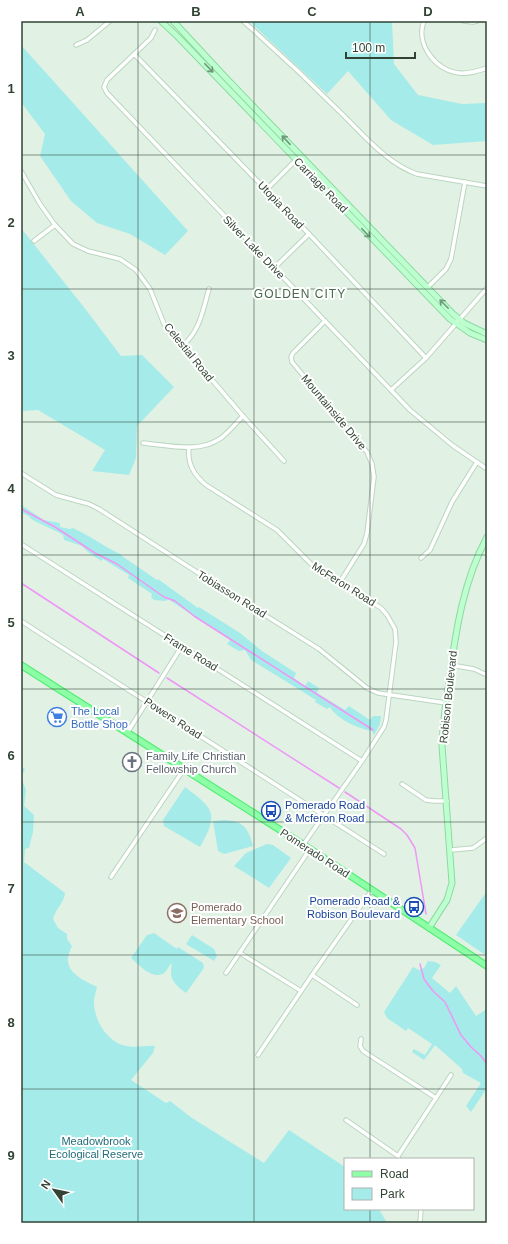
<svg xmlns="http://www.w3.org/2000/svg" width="508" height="1244" font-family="Helvetica,sans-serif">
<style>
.green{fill:#a5ebe9}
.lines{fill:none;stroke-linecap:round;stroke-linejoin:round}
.stream{stroke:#ef96f6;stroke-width:1.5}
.street-casing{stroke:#bad6bf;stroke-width:5.5}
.secondary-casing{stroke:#8ed9a1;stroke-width:7}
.primary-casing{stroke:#54ed75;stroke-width:8}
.street{stroke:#fff;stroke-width:3.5}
.secondary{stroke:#beffd0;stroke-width:5}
.primary{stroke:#8dffa7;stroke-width:5.5}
.oneway{stroke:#70987a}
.grid{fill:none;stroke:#314434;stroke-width:1;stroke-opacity:0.55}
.labels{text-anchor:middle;stroke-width:4;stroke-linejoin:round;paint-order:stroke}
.street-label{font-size:11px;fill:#314434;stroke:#fff}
.shop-label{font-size:11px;fill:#366cbe;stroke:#fff;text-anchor:start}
.worship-label{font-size:11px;fill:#5b616d;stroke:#fff;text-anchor:start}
.transit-label{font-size:11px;fill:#164399;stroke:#fff;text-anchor:start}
.education-label{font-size:11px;fill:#785e54;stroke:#fff;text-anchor:start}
.park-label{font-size:11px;fill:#216d79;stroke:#fff}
.neighbourhood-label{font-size:12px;letter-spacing:1px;fill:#48674b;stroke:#fff}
.neatline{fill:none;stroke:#314434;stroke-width:1.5}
.grid-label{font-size:13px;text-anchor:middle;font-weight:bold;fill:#314434}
</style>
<rect width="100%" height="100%" fill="#e1f2e4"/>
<g class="green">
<polygon points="249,21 392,21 394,64 418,95 462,104 487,103 487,141 433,145 391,120 348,71 327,94"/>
<polygon points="21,45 188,231 165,255 130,234 97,223 71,201 40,156 45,134 21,102"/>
<polygon points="21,228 83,306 121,356 142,355 174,387 137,426 136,458 129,475 92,471 105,450 38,410 21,411"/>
<path d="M21,505L44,520L60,523V527L70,529L73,528C91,536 104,547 122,555V556L157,580L158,579L198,608L199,607L240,633L262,651L296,673L294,678L305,686L308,681L319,688L317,693L345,710L349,706L370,720L373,716H381L380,724L374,735L372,731C357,728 338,720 330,707L327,709L315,702L316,700L251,660L245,650L239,651L227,644L230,640L168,599L166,601L154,600L151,597L152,594L128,578L129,575L103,559L101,561L88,552L82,546L64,540L63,535C52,528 40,525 30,518V517L21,512Z"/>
<path d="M21,767L25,769L21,777L26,790L24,806L34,815L33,832L29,848L25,849L24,862L65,893C65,901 55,910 53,919L58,928L67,934V939L72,946C70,951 67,957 68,962C70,975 87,982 97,987C96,992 94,997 94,1002C94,1021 108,1043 127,1046C133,1048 148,1045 155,1046L153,1053L131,1080L166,1103L170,1101L192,1118L264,1163L289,1130L345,1167V1209H379L387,1223H21Z"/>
<path d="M185,787C214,809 219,813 200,847L164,826L163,820Z"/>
<path d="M224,820C244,821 248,828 253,846L224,854L218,851L213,821Z"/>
<polygon points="267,844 273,845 291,858 269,888 234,866 246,853"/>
<polygon points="487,891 487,956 456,935"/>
<path d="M154,933L177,949L178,947L203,963L204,968L186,993C173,983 169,979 172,963C169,965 167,971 164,973C153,981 138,964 131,958L147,935Z"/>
<polygon points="192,935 214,949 217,956 214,961 186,944"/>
<polygon points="428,961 435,962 441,965 432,978 450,993 456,986 476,1016 487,1009 487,1088 471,1112 466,1106 481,1083 463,1073 462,1069 435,1045 424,1060 412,1052 414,1049 425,1055 432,1044 408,1028 406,1031 387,1018 384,1012 413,967 419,970 424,968"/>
</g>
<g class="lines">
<g class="stream">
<polyline points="21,508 25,511 55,527 95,553 117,564 164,597 175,601 194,616 373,730"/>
<polyline points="21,583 159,673"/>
<polyline points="167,678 339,788"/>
<polyline points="345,792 401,829 407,835 415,848 426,914"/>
<polyline points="420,964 424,979 433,991 445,1002 461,1035 471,1047 481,1056 487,1064"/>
</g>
<defs>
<g id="street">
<path d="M243,21C276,50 308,80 339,111C362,133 386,163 417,174L487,186"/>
<path d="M424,21C415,44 436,71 459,73C469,74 478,71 487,68"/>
<polyline points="464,21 473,22 477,21"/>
<polyline points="155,30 151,38 107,80 104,87 107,93 410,410 452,445 487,469"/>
<polyline points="76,45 87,40 110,21"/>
<polyline points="134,54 309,234 426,358"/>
<polyline points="21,171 40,204 55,225 73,244 88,251 120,259 136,270 150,289 164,324 243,416 284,461"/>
<polyline points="266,190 296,160"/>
<polyline points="34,241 55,225"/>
<polyline points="274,268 309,234"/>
<polyline points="427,288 446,269 451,259 465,182"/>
<polyline points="325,321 293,353 291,357 292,362 367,452 372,464 374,477 367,533 364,544 340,582"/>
<path d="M182,346C200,332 203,309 209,289"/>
<polyline points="391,390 426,358 487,288"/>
<path d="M143,443C167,445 199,454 221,438C229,432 236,423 243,416"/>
<path d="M189,447C187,464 194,475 206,485L277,530L313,566L381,608L387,615L395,629L396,642L386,720L384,727L362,761L303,845"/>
<polyline points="21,473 56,495 89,504 99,509 220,587 319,649 367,688 378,693 446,703"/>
<polyline points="21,544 362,761"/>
<polyline points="421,558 430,550 452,502 477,462"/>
<polyline points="21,621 384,854"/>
<polyline points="451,665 474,669 487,675"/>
<polyline points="127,733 182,646"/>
<polyline points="402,784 426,800 434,801 447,801"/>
<polyline points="451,850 473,848 487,838"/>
<polyline points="111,877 184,769"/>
<polyline points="240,953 301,991"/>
<polyline points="226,973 310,849"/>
<polyline points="312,975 357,1005"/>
<polyline points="361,1039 360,1046 363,1051 436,1098"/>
<polyline points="258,1055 312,975 372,890"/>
<polyline points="346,1120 398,1156 399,1159"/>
<polyline points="398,1156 451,1075"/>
<polyline points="420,1223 421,1209"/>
</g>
<g id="secondary">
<polyline points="161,21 178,37 450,319 470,333 487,340"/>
<polyline points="173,21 225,77 453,314 464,323 487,334"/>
<path d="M429,928L447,900L452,883L442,746C443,722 446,699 450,676C456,628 464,580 487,537"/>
</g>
<polyline id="primary" points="21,665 310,849 487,966"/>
</defs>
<use href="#street" class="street-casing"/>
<use href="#secondary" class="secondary-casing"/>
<use href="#primary" class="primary-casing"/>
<use href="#street" class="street"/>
<use href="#secondary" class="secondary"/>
<use href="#primary" class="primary"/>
</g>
<defs><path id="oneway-shaft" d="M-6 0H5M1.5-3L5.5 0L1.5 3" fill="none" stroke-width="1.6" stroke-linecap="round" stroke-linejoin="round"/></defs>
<g class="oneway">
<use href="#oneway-shaft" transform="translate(209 68) rotate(46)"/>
<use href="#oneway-shaft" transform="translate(286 140) rotate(-133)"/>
<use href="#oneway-shaft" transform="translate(366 233) rotate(46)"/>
<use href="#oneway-shaft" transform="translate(444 304) rotate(-135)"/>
</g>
<path class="grid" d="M138,21V1223M254,21V1223M370,21V1159M21,155H487M21,289H487M21,422H487M21,555H487M21,689H487M21,822H487M21,955H487M21,1089H487M370,1209V1223"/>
<defs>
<symbol id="supermarket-ring" viewBox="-11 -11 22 22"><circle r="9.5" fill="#fff" stroke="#3f7fe0" stroke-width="1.5"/><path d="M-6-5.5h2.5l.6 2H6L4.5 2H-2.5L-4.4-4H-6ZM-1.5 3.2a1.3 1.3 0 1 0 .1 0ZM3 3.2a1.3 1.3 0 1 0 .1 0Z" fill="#3f7fe0"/></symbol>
<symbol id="church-ring" viewBox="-11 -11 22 22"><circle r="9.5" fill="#fff" stroke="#6b7280" stroke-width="1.5"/><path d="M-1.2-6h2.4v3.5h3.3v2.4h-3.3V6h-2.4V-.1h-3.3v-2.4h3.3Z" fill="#6b7280"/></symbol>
<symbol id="bus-ring" viewBox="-11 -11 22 22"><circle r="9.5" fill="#fff" stroke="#1a4fb4" stroke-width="1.5"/><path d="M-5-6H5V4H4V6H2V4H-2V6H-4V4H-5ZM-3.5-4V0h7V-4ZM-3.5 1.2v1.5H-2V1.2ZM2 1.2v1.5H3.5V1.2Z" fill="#1a4fb4"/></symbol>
<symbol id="school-ring" viewBox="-11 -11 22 22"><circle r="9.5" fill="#fff" stroke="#8d6e63" stroke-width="1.5"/><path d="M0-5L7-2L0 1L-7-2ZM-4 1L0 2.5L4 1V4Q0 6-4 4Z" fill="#8d6e63"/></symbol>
</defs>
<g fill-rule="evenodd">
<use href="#supermarket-ring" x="46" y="706" width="22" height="22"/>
<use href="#church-ring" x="121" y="751" width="22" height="22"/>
<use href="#bus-ring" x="260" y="800" width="22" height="22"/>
<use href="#bus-ring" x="403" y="896" width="22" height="22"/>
<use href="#school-ring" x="166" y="902" width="22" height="22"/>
</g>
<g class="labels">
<g class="street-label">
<text transform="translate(321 185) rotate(46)" y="4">Carriage Road</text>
<text transform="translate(281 205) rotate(46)" y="4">Utopia Road</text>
<text transform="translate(254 247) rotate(46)" y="4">Silver Lake Drive</text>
<text transform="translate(189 352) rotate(51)" y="4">Celestial Road</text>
<text transform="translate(334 412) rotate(50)" y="4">Mountainside Drive</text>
<text transform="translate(344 584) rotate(32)" y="4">McFeron Road</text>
<text transform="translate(232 594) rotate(32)" y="4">Tobiasson Road</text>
<text transform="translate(191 652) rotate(32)" y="4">Frame Road</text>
<text transform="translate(448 697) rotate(-84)" y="4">Robison Boulevard</text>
<text transform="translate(173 718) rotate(33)" y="4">Powers Road</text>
<text transform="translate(315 853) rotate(33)" y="4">Pomerado Road</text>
</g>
<g class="shop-label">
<text x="71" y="715">The Local<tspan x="71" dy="13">Bottle Shop</tspan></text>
</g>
<g class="worship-label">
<text x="146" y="760">Family Life Christian<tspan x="146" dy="13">Fellowship Church</tspan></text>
</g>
<g class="transit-label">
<text x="285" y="809">Pomerado Road<tspan x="285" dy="13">&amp; Mcferon Road</tspan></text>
<text x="400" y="905" text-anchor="end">Pomerado Road &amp;<tspan x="400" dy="13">Robison Boulevard</tspan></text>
</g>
<g class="education-label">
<text x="191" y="911">Pomerado<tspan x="191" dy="13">Elementary School</tspan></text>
</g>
<g class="park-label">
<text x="96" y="1145">Meadowbrook<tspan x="96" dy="13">Ecological Reserve</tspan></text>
</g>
<g class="neighbourhood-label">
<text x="300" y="298">GOLDEN CITY</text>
</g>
</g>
<rect width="508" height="1244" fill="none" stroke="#ffffff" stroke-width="44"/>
<rect x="344" y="1158" width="130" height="52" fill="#ffffff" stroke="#adb4ae"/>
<rect x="352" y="1171" width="20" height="6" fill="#8dffa7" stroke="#adb4ae"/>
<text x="380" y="1178" font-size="12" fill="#314434">Road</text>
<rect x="352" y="1188" width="20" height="12" fill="#a5ebe9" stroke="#adb4ae"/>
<text x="380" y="1198" font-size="12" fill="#314434">Park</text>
<g transform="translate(54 1190) rotate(303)" stroke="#ffffff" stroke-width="3" paint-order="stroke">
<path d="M0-3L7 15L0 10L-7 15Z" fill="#314434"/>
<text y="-6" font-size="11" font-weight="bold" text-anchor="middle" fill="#314434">N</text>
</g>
<path d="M346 52v6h69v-6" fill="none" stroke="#314434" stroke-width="2"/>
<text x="352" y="52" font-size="12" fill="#314434" stroke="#ffffff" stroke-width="3" paint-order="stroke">100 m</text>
<rect x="22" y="22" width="464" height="1200" class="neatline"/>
<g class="grid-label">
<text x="80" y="16">A</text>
<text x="196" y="16">B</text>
<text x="312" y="16">C</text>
<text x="428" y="16">D</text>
<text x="11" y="93">1</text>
<text x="11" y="227">2</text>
<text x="11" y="360">3</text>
<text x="11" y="493">4</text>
<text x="11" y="627">5</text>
<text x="11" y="760">6</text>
<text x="11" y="893">7</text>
<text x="11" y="1027">8</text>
<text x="11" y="1160">9</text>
</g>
</svg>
